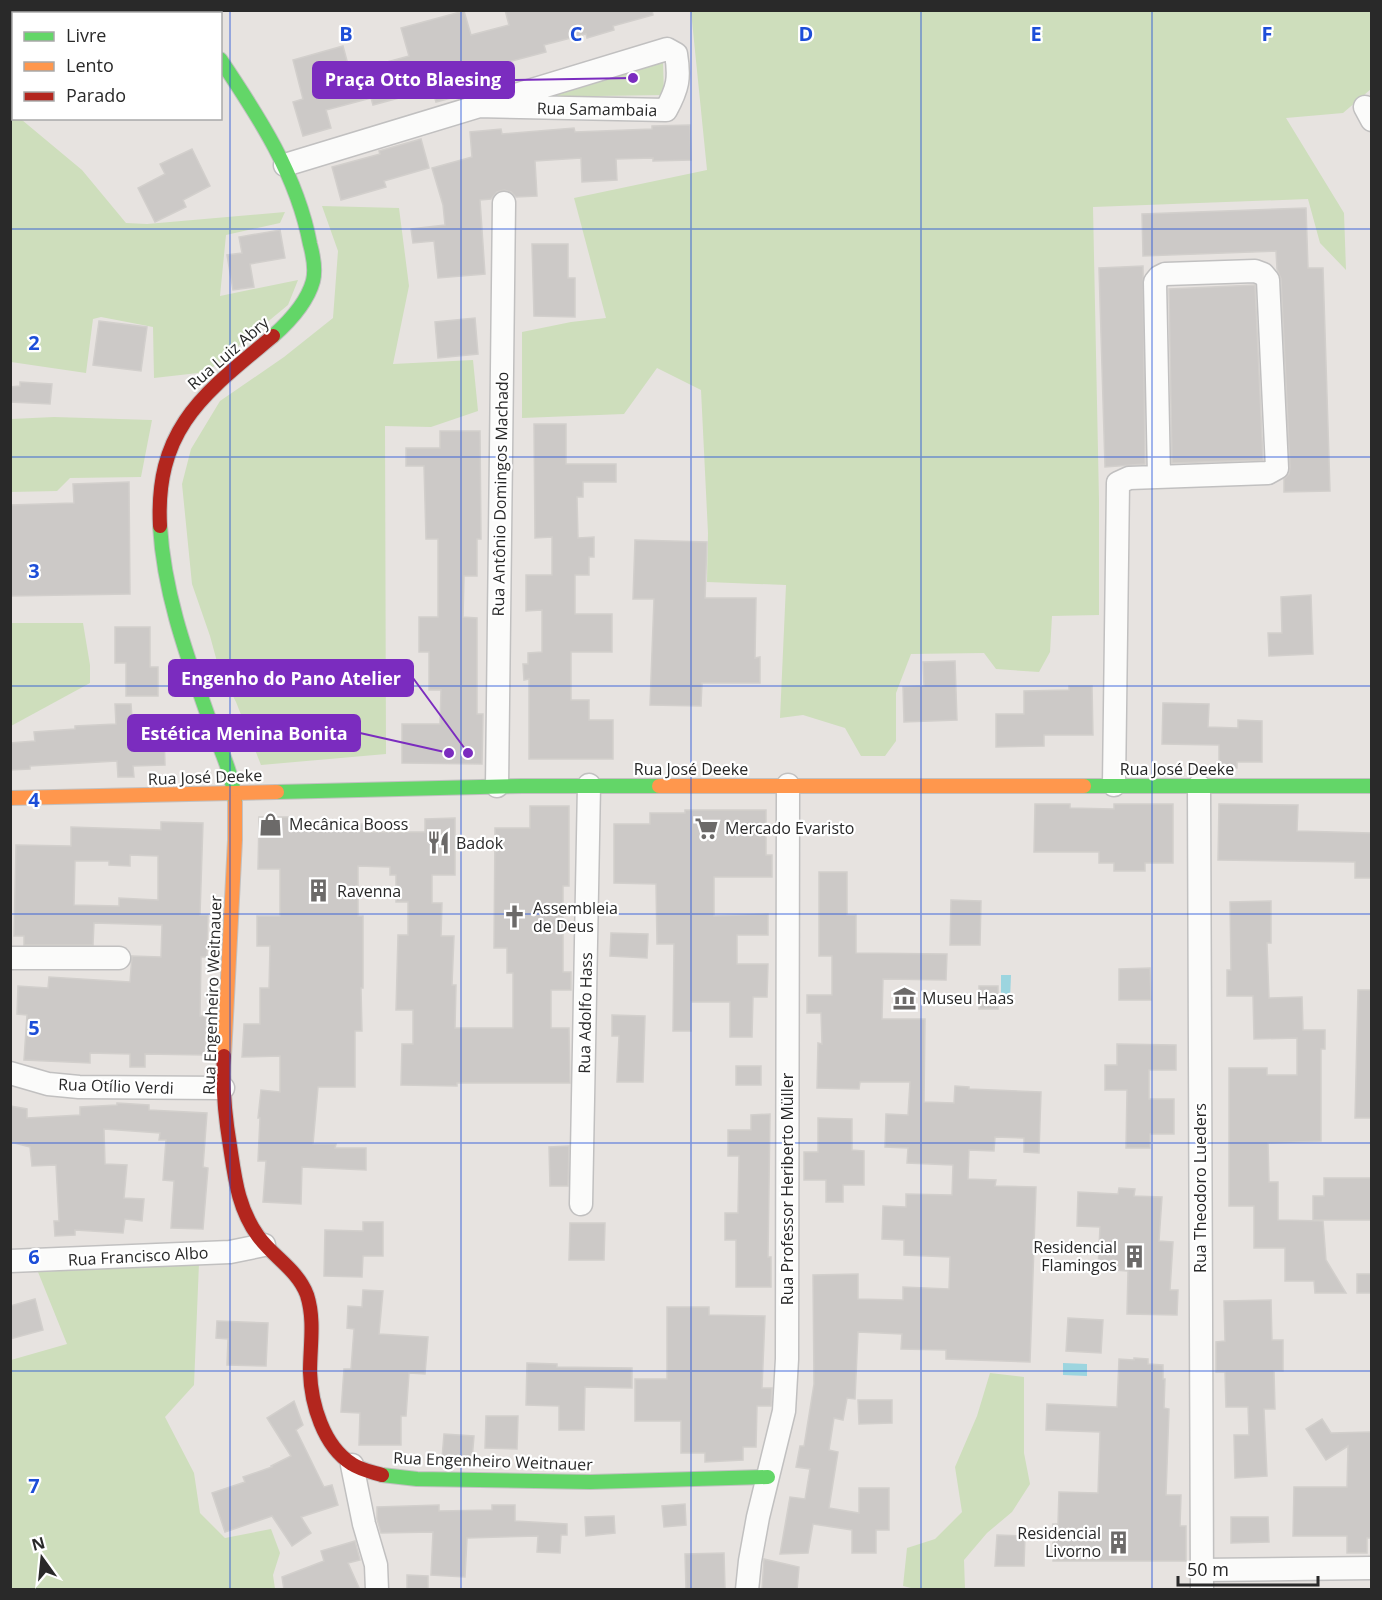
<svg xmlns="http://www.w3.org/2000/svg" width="1382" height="1600" font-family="'Open Sans',sans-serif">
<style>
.green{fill:#cedebc}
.water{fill:#9cd5df}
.building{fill:#ccc9c7;stroke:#d2cfcc;stroke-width:1.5;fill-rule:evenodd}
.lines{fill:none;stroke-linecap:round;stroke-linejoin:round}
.street-casing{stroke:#c1c0c0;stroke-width:25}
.fast-casing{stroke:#c1c0c0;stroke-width:16}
.slow-casing{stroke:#c1c0c0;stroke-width:16}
.jam-casing{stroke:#c1c0c0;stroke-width:16}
.street{stroke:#fbfbfa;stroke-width:22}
.fast{stroke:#63d668;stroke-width:14}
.slow{stroke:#ff974d;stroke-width:14}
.jam{stroke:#b3261e;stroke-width:14}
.grid{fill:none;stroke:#1d4ed8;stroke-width:1.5;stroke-opacity:0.55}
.labels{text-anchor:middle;stroke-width:4.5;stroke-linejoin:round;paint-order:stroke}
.street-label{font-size:16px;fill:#292929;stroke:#fff}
.poi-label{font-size:16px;fill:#292929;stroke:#fff;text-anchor:start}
.grid-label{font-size:20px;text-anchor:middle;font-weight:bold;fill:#1d4ed8;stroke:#fff;stroke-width:4.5;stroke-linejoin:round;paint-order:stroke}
.leader{fill:none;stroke:#7b2cbf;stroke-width:2}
.callout-dot{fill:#7b2cbf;stroke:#fff;stroke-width:2}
.callout{fill:#7b2cbf;stroke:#7b2cbf;stroke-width:2}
.callout-label{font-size:18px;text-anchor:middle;font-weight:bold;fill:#fff}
</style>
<rect width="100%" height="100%" fill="#e7e3e0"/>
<g class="green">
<polygon points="691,11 1371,11 1371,89 1343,113 1286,118 1344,213 1346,270 1320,243 1308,199 1093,207 1099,500 1099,615 1052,616 1050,652 1039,672 996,669 984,653 911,654 896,693 896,741 885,756 861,756 845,728 803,715 780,718 786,585 707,582 708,533 701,390 657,368 624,414 522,418 522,332 571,322 606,318 574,198 707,170"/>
<polygon points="13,51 14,118 23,119 22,120 82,170 126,223 147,224 285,212 280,223 226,235 220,296 298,280 288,305 207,372 154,378 153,327 101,317 93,319 86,373 11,362 11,52"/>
<polygon points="663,62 664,95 533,97"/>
<polygon points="322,206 399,208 409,286 393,364 473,360 478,411 431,427 385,426 386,754 261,765 236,702 219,669 210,636 192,584 182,484 191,449 220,401 284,357 333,318 338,251"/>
<polygon points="54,417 152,420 141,477 70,478 57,491 11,492 11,419"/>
<polygon points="11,623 83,623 90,665 90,683 11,726"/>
<polygon points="199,1263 194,1385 165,1417 194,1473 200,1513 225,1538 271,1529 280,1553 273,1575 275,1589 11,1590 11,1360 67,1344 38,1272"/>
<polygon points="990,1373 1024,1377 1024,1453 1030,1484 1012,1512 987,1533 964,1560 965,1589 915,1589 903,1586 907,1548 935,1539 962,1512 955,1467 977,1416"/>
</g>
<g class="water">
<polygon points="1001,975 1011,975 1010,1000 1001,1000"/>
<polygon points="1063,1363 1087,1364 1087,1376 1063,1375"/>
</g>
<g class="building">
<polygon points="505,10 652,10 653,15 613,26 614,30 587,38 586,34 544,45 546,52 508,62 510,71 452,87 455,97 436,102 432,89 373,105 371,98 326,110 331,128 303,136 293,102 303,99 293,60 343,46 350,72 409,56 401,28 464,11 471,35 509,25"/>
<polygon points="690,125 691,160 653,161 653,158 616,159 617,180 582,182 581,158 535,161 537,196 516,197 511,192 504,190 497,192 491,199 480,200 485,274 438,278 434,241 413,243 411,229 445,225 443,205 432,168 472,157 470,132 501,129 502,134 574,128 575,132 652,129 652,126"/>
<polygon points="421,139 429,168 384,181 386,187 341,200 332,167 380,154 379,151"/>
<polygon points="192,149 210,186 183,200 186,207 155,222 138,188 165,174 160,164"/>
<polygon points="1306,208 1308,268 1323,268 1330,491 1284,492 1284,479 1289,474 1290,467 1281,279 1277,269 1276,251 1143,256 1142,214"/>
<polygon points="280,230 285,258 250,264 254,287 233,290 227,255 242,253 239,237"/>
<polygon points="532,244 568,244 568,278 575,278 575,317 534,316"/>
<polygon points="1143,266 1145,464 1105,467 1099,268"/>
<polygon points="1255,285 1263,460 1172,463 1169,289"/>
<polygon points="475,318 478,354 438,358 435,322"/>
<polygon points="99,321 147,327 141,371 93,365"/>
<polygon points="20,382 52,384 50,404 10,402 10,387 20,386"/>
<polygon points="534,424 566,424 566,464 616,464 616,482 583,482 583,497 577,497 578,538 594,537 594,557 589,557 589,575 575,575 575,614 612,614 612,652 571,652 571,700 589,700 589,720 613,720 613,759 529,759 529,679 524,680 523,664 528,664 528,653 542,652 542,610 526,611 526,575 552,575 552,537 535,538"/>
<polygon points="440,431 480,431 481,539 477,539 477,576 464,576 463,617 477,618 477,714 483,714 482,764 402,763 402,724 440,724 441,690 429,690 429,652 419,652 419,617 438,617 438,539 426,539 424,466 406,466 406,448 440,448"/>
<polygon points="129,482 130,594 10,596 10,505 74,503 73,484"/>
<polygon points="635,540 707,542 705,598 756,598 755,658 760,657 760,683 702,683 701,706 650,705 654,599 633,599"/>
<polygon points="1311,595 1313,654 1269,656 1268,633 1282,633 1281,597"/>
<polygon points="115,627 150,627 150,667 158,667 158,696 126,696 126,663 115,663"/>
<polygon points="955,661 957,720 904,722 903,687 924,686 923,662"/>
<polygon points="1069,686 1092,686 1093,735 1044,735 1044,746 996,747 996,714 1024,714 1024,691 1069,690"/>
<polygon points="1163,703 1209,704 1208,727 1238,728 1238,720 1262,721 1262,762 1237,762 1237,768 1219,768 1219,745 1162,744"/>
<polygon points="115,704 131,704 133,733 164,732 165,765 133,766 134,777 118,777 117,761 30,766 30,769 10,770 10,743 35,741 34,732 75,729 75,726 116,724"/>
<polygon points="1035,804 1070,804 1070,808 1114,809 1114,804 1173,804 1173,863 1145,863 1145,871 1114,871 1114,863 1099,863 1099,852 1034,852"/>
<polygon points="1219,804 1298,805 1297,831 1371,833 1371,878 1355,878 1355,862 1218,860"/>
<polygon points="530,806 569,806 569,886 563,886 563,972 571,972 571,990 551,990 551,1028 569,1028 570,1083 457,1083 457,1086 401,1085 402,1044 413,1044 413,1010 396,1010 398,935 408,935 408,902 396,902 396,875 390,875 390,867 358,866 358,916 363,916 363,988 361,988 362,1031 355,1031 355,1087 318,1087 313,1144 336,1144 335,1148 366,1148 366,1170 302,1167 301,1204 263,1202 266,1161 258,1161 260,1118 258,1118 261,1090 280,1092 280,1056 242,1057 244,1024 260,1024 260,988 269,988 270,946 257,946 257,916 280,916 280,869 258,869 259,817 290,817 289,823 366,824 366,832 425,832 425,819 455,818 455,875 432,875 432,903 442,903 441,936 454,936 452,985 456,985 455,1028 513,1028 513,973 507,973 507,948 494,948 495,828 530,828"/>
<polygon points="685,810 766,810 766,855 772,855 772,877 714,877 714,916 768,914 768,935 737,935 737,964 768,964 767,997 753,997 752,1037 730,1037 730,1002 691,1002 691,1031 673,1031 674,944 657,944 656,884 614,883 614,824 650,824 650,813 685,813"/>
<path d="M161,822L203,823L200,915H208L207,957H201L200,1016H206L205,1055L145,1054V1067H130V1054L90,1053V1063L24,1060L27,1015L17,1014L18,986L48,988L49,977L130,982L132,956L161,957L162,925L94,923L93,945H24V936H14L16,845L71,846V827L161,830ZM130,855L158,856V900L119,898V906L74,905L75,861H109V865L130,866Z"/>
<polygon points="819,872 847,872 847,915 856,915 856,953 947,954 946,980 883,979 882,1019 925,1019 924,1102 954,1103 955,1086 969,1087 969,1089 1041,1092 1039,1153 1024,1152 1024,1138 995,1137 994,1151 969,1150 968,1179 996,1180 995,1186 1036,1187 1030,1362 946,1359 946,1350 901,1349 902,1334 858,1332 855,1399 847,1398 843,1420 834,1418 829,1450 838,1452 829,1508 859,1513 859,1488 889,1488 889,1530 876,1530 876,1553 852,1553 852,1530 813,1524 808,1553 780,1554 790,1497 805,1499 810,1469 796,1467 800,1446 804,1446 814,1384 813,1275 858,1274 858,1299 903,1300 903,1287 949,1289 950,1257 904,1255 904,1240 882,1239 883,1206 906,1207 906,1194 952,1195 953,1165 907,1163 908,1148 885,1147 886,1114 908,1115 910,1082 860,1082 859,1089 817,1088 818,1043 822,1044 821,1013 807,1013 807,995 832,995 832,956 819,956"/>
<polygon points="951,900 981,901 980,945 950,945"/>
<polygon points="1271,901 1271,943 1267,943 1269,998 1302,997 1303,1030 1325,1030 1325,1049 1321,1049 1321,1141 1268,1143 1269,1182 1278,1182 1278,1220 1323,1221 1326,1260 1346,1293 1315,1293 1314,1281 1285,1281 1285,1248 1254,1248 1254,1206 1229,1206 1229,1068 1267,1068 1267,1075 1297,1075 1297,1038 1254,1039 1253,996 1227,996 1227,970 1231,970 1230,902"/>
<polygon points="611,933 648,934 647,958 610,956"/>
<polygon points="1150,968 1151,1000 1119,1000 1119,969"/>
<rect x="979" y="986" width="19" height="23"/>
<polygon points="1358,990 1371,990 1371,1118 1355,1118"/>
<polygon points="612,1015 645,1016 643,1082 617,1082 619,1036 612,1036"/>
<polygon points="1117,1044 1176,1045 1176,1070 1149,1070 1149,1099 1174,1099 1174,1134 1150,1134 1150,1148 1126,1148 1127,1090 1105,1090 1105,1065 1117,1065"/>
<rect x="736" y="1066" width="25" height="19"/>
<polygon points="117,1103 149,1105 149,1110 207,1113 203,1167 208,1168 203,1229 171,1228 174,1181 163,1180 166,1140 159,1140 160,1133 104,1129 105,1164 127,1165 124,1198 144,1199 142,1221 125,1219 123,1233 75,1230 75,1235 55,1236 54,1221 59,1221 56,1165 32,1166 30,1147 10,1142 10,1106 27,1109 27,1118 80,1115 80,1107 117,1105"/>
<polygon points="770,1114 768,1257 771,1257 771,1287 736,1287 736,1240 725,1240 725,1213 738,1213 739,1156 728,1156 728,1130 751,1130 751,1115"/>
<polygon points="818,1118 852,1119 852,1150 864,1151 864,1185 843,1185 843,1202 826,1202 826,1180 804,1180 804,1152 818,1152"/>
<polygon points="569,1146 568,1186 550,1186 549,1147"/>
<polygon points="1324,1178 1371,1178 1371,1220 1313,1220 1313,1196 1324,1196"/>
<polygon points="1119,1188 1135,1189 1134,1196 1162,1197 1159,1241 1173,1242 1170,1290 1178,1290 1177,1315 1127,1314 1128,1271 1098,1269 1100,1227 1077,1226 1078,1192 1118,1194"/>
<polygon points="363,1222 383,1222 383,1256 363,1256 362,1277 324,1276 325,1230 363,1231"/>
<polygon points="570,1223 605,1223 604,1260 569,1260"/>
<rect x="1357" y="1274" width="14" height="19"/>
<polygon points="363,1290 383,1291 379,1334 428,1337 425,1374 409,1373 406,1416 401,1416 401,1445 359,1445 360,1413 341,1412 344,1369 351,1369 354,1329 347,1328 348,1306 362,1307"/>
<polygon points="35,1299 43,1330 10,1339 10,1306"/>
<polygon points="1271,1300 1272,1340 1283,1340 1283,1371 1274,1371 1275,1409 1264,1409 1267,1476 1235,1478 1234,1435 1249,1435 1248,1407 1226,1407 1225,1372 1216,1372 1216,1342 1225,1341 1224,1301"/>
<polygon points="667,1307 709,1307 709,1315 765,1316 762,1388 772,1388 771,1406 757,1406 756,1447 743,1447 743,1460 705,1462 705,1453 681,1453 681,1421 635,1421 635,1379 667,1379"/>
<polygon points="1068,1318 1103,1320 1101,1353 1066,1351"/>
<polygon points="217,1321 268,1323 266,1366 227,1365 228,1339 216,1338"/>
<polygon points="1134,1358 1148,1359 1148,1364 1163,1365 1163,1379 1165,1379 1164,1408 1169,1409 1166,1495 1181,1495 1180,1526 1186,1526 1186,1561 1053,1561 1053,1524 1058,1524 1059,1492 1098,1493 1100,1432 1046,1430 1047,1404 1117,1407 1119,1359 1134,1360"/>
<polygon points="527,1363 557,1364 557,1367 632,1368 632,1388 585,1387 584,1430 559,1430 559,1406 526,1405"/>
<polygon points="858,1400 892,1400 892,1423 859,1424"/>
<polygon points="294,1401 303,1425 296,1430 324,1487 332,1485 338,1505 301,1517 311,1533 292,1546 272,1516 225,1532 212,1493 245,1482 243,1477 272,1467 271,1466 291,1456 267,1418"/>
<polygon points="486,1416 518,1416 517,1449 485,1448"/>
<polygon points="1322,1419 1331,1433 1371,1432 1371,1538 1367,1538 1367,1553 1347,1553 1347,1536 1293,1536 1294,1487 1347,1487 1348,1446 1326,1460 1306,1429"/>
<polygon points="444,1434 474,1436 472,1460 442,1458"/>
<polygon points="685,1504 686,1525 664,1527 662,1506"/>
<polygon points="439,1505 439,1511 492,1510 492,1505 515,1505 515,1521 567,1524 567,1535 561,1535 560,1553 537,1552 538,1536 467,1538 465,1577 431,1575 433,1532 381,1533 377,1519 377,1507"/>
<polygon points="614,1516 615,1533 586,1536 585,1517"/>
<polygon points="1231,1517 1268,1517 1269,1542 1231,1543"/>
<polygon points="997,1535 1025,1536 1024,1566 995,1566"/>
<polygon points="355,1541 360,1560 348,1563 360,1590 284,1590 282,1577 324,1561 321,1551"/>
<polygon points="724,1553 725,1588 686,1589 685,1554"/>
<polygon points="764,1559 799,1567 797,1590 762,1590"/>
<polygon points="407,1575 428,1576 428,1590 407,1590"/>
</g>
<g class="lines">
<defs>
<g id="street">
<polyline points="1365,107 1372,120"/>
<path d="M285,165L667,49L676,54C680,78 678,88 666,110L477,106"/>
<polyline points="1114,785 1118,483 1129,478 1268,473 1277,468 1268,280 1263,274 1255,271 1165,274 1159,277 1155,282 1159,477"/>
<polyline points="497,786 504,203"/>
<polyline points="1199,786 1202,1590"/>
<polyline points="10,958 119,958"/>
<polyline points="10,1073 48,1084 79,1087 223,1088"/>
<polyline points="581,1204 589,785"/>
<polyline points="10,1261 230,1252 264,1245"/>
<polyline points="352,1465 364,1524 376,1565 377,1590"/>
<polyline points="1202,1570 1372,1568"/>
<polyline points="747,1590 750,1561 758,1517 784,1411 787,1359 788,785"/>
</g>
<g id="fast">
<path d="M220,59C259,117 297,175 310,244C313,255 316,269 313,281C307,303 290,321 273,336"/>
<path d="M160,526C164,594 187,656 209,719C219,747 233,773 235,802"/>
<polyline points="1084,786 1372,786"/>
<polyline points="277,792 522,786 659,786"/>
<polyline points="382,1475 417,1479 590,1482 768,1477"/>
</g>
<g id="slow">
<polyline points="659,786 1084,786"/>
<polyline points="10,798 277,792"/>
<polyline points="224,1056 235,840 235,802"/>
</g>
<g id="jam">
<polyline points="189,10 191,14"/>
<path d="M160,526C155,427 205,393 273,336"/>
<path d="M224,1056C222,1087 225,1116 230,1146C235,1179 238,1208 258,1236C273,1257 298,1270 307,1295C315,1320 310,1346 310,1372C311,1403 323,1446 352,1464C361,1470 372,1472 382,1475"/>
</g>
</defs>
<use href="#street" class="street-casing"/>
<use href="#fast" class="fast-casing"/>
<use href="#slow" class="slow-casing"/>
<use href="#jam" class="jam-casing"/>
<use href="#street" class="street"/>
<use href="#fast" class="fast"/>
<use href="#slow" class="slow"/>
<use href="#jam" class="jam"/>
</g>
<path class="grid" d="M230,10V1590M461,10V1590M691,10V1590M921,10V1590M1152,10V1590M10,229H1372M10,457H1372M10,686H1372M10,914H1372M10,1143H1372M10,1371H1372"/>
<defs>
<symbol id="shop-bare" viewBox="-9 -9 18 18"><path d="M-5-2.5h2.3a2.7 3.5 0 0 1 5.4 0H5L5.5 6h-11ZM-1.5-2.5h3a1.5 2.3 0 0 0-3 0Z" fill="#6c6a69" stroke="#fff" stroke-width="2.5" paint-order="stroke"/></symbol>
<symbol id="supermarket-bare" viewBox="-9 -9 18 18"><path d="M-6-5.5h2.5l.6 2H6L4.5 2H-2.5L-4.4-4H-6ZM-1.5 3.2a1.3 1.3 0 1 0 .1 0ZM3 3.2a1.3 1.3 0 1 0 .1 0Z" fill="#6c6a69" stroke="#fff" stroke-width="2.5" paint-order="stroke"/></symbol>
<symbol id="restaurant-bare" viewBox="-9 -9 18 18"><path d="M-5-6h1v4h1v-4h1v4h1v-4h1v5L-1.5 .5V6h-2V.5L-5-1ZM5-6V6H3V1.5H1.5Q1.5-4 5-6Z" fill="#6c6a69" stroke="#fff" stroke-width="2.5" paint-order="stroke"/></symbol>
<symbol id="building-bare" viewBox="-9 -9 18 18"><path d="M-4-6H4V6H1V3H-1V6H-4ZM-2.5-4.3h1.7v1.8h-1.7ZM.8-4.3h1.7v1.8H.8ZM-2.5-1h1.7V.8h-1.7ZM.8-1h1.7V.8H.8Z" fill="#6c6a69" stroke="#fff" stroke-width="2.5" paint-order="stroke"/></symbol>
<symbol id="church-bare" viewBox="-9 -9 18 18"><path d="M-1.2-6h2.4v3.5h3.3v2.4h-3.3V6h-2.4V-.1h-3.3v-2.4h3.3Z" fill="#6c6a69" stroke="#fff" stroke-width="2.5" paint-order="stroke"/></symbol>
<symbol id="museum-bare" viewBox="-9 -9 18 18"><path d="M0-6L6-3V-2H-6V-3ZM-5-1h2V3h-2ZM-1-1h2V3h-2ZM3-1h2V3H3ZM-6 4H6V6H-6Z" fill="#6c6a69" stroke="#fff" stroke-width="2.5" paint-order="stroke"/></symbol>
</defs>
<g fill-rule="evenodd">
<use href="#shop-bare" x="254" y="808" width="33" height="33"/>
<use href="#supermarket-bare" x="690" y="812" width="33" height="33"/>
<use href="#restaurant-bare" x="422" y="826" width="33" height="33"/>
<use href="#building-bare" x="302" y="874" width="33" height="33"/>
<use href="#church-bare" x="498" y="900" width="33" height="33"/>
<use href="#museum-bare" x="888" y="982" width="33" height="33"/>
<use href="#building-bare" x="1118" y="1240" width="33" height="33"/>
<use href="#building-bare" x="1102" y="1526" width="33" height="33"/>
</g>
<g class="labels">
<g class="street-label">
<text transform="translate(597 109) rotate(1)" y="6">Rua Samambaia</text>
<text transform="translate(228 353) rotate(-41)" y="6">Rua Luiz Abry</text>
<text transform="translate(500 494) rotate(-89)" y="6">Rua Antônio Domingos Machado</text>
<text x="691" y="775">Rua José Deeke</text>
<text x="1177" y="775">Rua José Deeke</text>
<text transform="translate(205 777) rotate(-2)" y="6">Rua José Deeke</text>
<text transform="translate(212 995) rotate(-88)" y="6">Rua Engenheiro Weitnauer</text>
<text transform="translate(585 1013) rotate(-89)" y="6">Rua Adolfo Hass</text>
<text transform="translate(116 1086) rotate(2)" y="6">Rua Otílio Verdi</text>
<text transform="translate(1200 1188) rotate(-90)" y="6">Rua Theodoro Lueders</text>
<text transform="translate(787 1189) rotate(-90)" y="6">Rua Professor Heriberto Müller</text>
<text transform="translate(138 1256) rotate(-3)" y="6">Rua Francisco Albo</text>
<text transform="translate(493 1461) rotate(2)" y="6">Rua Engenheiro Weitnauer</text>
</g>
<g class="poi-label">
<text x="289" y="830">Mecânica Booss</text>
<text x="725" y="834">Mercado Evaristo</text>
<text x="456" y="849">Badok</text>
<text x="337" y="897">Ravenna</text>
<text x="533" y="914">Assembleia<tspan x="533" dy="18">de Deus</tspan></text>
<text x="922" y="1004">Museu Haas</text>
<text x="1117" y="1253" text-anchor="end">Residencial<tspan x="1117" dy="18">Flamingos</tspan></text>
<text x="1101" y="1539" text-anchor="end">Residencial<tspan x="1101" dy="18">Livorno</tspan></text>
</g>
</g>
<g class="grid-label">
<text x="346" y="41">B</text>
<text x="576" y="41">C</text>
<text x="806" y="41">D</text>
<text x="1036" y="41">E</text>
<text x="1267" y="41">F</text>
<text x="34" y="350">2</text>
<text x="34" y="578">3</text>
<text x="34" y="807">4</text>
<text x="34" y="1035">5</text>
<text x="34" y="1264">6</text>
<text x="34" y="1493">7</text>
</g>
<path class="leader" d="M633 78L514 80M468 753L413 678M449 753L360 733"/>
<g class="callout-dot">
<circle cx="633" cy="78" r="6"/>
<circle cx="468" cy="753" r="6"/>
<circle cx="449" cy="753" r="6"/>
</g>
<g class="callout">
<rect x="313" y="62" width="201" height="36" rx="6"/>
<rect x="169" y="660" width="244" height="36" rx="6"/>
<rect x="128" y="715" width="232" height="36" rx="6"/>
</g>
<g class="callout-label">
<text x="413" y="86">Praça Otto Blaesing</text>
<text x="291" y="685">Engenho do Pano Atelier</text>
<text x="244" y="740">Estética Menina Bonita</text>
</g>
<rect width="1382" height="1600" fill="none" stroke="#292929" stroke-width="24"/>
<rect x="12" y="12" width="210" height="108" fill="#ffffff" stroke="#a9a9a9" stroke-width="1.5"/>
<rect x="24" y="32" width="30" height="9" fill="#63d668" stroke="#a9a9a9" stroke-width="1.5"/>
<text x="66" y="42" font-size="18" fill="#292929">Livre</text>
<rect x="24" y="62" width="30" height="9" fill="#ff974d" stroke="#a9a9a9" stroke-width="1.5"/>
<text x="66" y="72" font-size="18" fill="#292929">Lento</text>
<rect x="24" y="92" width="30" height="9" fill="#b3261e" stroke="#a9a9a9" stroke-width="1.5"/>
<text x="66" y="102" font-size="18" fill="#292929">Parado</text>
<g transform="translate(42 1558) rotate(345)" stroke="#ffffff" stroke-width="4.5" paint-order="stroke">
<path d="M0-4.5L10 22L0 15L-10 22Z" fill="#292929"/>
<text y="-9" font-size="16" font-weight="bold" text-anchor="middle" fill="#292929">N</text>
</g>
<path d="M1178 1576v9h140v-9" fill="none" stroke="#292929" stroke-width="3"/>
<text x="1187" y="1576" font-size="18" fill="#292929" stroke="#ffffff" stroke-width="4.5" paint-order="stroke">50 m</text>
</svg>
